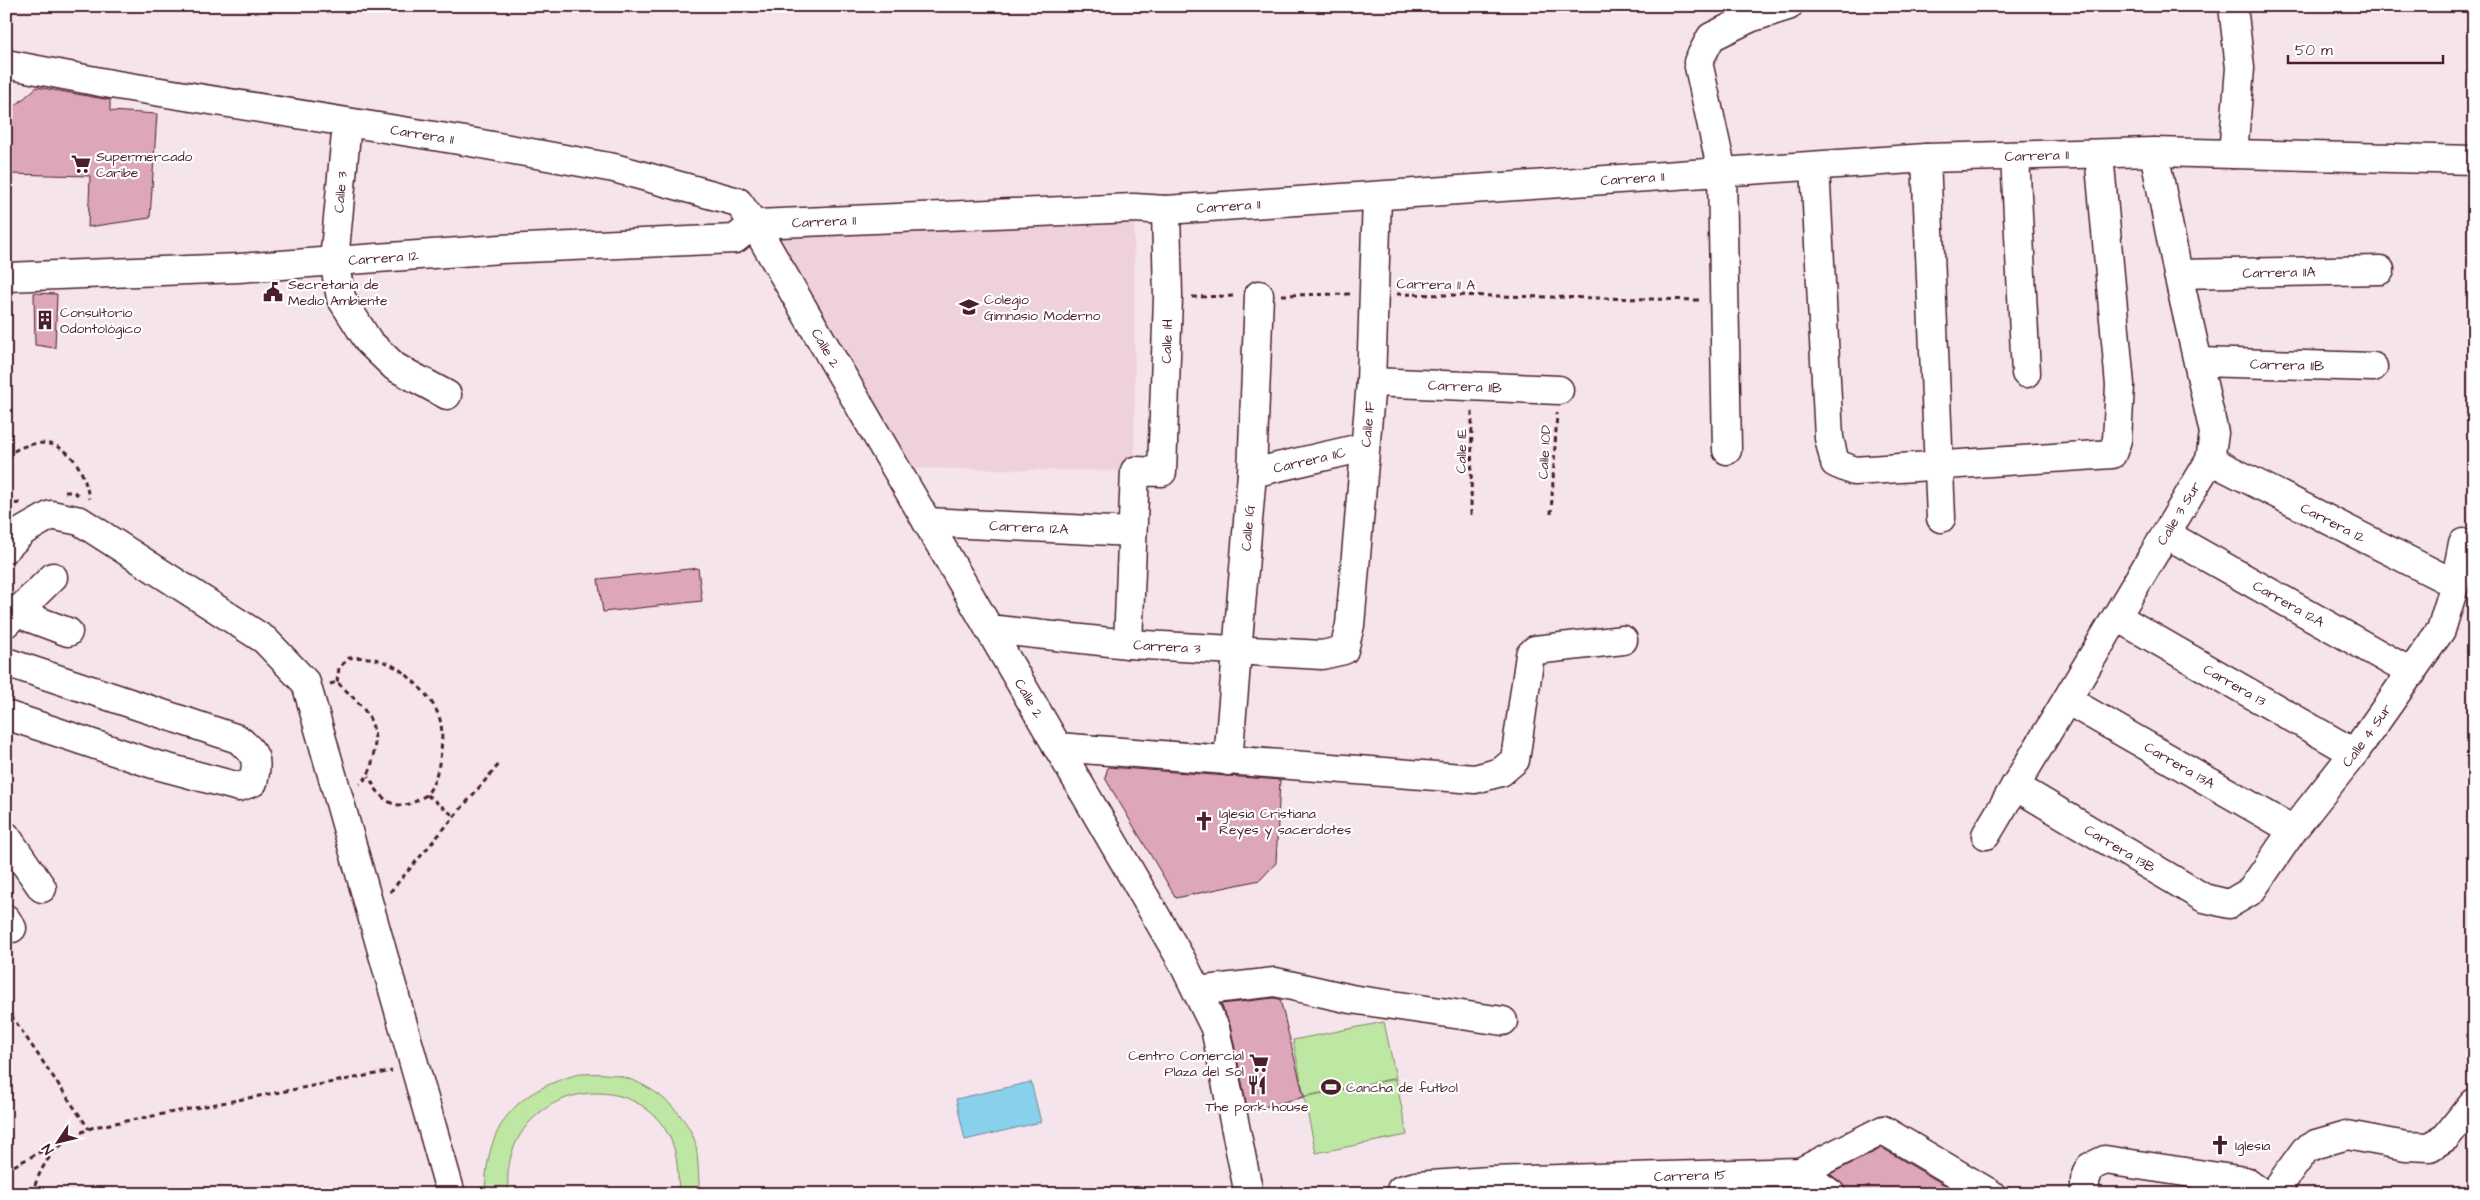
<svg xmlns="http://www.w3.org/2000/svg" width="2480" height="1200" font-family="'Architects Daughter',sans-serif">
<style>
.built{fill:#eed1dd}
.green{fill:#bee7a3;stroke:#848367}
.water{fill:#89d0ea;stroke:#70899e}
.building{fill:#dda6bb;stroke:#4a1f2b}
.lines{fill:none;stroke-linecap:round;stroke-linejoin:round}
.minor-casing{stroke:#4a1f2b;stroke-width:31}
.major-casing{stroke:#4a1f2b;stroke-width:31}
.path{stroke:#4a1f2b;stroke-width:3;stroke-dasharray:5 4;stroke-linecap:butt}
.minor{stroke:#fff;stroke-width:28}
.major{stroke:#fff;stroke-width:28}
.labels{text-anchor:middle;stroke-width:4.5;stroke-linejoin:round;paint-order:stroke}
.street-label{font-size:14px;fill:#4a1f2b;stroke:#fff}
.poi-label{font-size:14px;fill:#4a1f2b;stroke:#fff;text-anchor:start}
</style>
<rect width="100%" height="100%" fill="#f5e4eb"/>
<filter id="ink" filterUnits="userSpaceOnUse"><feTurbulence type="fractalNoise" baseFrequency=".02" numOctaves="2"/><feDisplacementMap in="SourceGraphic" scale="10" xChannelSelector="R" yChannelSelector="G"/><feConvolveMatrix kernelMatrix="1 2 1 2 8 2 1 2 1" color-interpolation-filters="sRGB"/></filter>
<g filter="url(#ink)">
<polygon class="built" points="1134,208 1135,471 895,468 754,224"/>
<g class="green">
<polygon points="1384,1022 1396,1078 1304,1096 1293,1040"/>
<path d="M579,1074C588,1074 597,1073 606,1074C642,1077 678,1103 693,1136C699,1149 698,1179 700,1194H679C678,1180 678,1162 674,1148C648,1069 533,1078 511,1156C508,1168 506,1182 510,1194H485C486,1126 513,1092 579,1074Z"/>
<polygon points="1396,1079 1407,1135 1316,1153 1304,1097"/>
</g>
<polygon class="water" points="1031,1082 1041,1122 965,1140 956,1099"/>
<g class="building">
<polygon points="37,87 110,100 110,111 157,114 150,218 88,227 90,176 7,174 9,111"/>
<polygon points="34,293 57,294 55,348 35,345"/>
<polygon points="698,568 702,601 603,612 598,579"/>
<polygon points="1108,767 1280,780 1276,863 1260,880 1176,898 1105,778"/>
<polygon points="1274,998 1280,999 1304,1097 1248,1111 1230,1025 1221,1004"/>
<polygon points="1882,1148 1960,1194 1846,1194 1840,1182 1830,1174"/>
</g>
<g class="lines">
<defs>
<g id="minor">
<polyline points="2233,6 2240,68 2233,154"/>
<polyline points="347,123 334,261 341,298 369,342 395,367 447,395"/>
<polyline points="2015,156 2026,373"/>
<polyline points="1926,158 1941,518"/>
<polyline points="1815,166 1829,438 1835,463 1854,471 2112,454 2117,440 2120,385 2099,154"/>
<path id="s1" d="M754,224L1134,208L1166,210L1926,158L2154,152L2474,160"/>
<path id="s2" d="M2178,274L2380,270"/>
<path id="s3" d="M2199,362L2373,367"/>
<path id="s4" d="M1371,382L1559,390"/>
<polyline points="1727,450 1722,172 1698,62 1711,37 1750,18 1788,6"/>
<path id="s5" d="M2210,460L2455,584"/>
<path id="s6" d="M1252,473L1365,447"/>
<path id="s7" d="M927,522L1132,532"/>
<path id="s8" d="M2166,534L2412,673"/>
<polyline points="6,548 23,531 51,515 80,521 265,640 306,683 451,1194"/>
<polyline points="17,613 68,632"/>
<path id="s9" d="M2117,617L2354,753"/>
<polyline points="6,623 53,577"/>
<path id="s10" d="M989,629L1128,644L1322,655L1344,650L1350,625L1371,382L1377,197"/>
<path id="s11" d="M1128,644L1135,471L1162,472L1168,297L1166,210"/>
<path d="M6,662L238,739C256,754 259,759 253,782L239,787L153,764L6,715"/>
<path id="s12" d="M2067,700L2293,830"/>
<polyline points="1057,747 1475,779 1501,772 1515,760 1530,655 1535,650 1623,640"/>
<path id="s13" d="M1228,761L1252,473L1259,295"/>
<path id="s14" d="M2015,786L2204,898L2229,904L2251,891L2293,830L2354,753L2441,630L2455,584L2463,543"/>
<path id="s15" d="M1986,835L2210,460L2214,433L2178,274L2154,152"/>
<polyline points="6,836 42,888"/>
<polyline points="6,919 12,928"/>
<polyline points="1197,991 1275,982 1351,999 1503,1021"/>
<polyline points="1800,1172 1831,1194"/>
<path id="s16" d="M1400,1194L1401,1190L1416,1186L1490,1181L1800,1172L1883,1130L1991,1194"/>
<polyline points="2085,1194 2085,1181 2090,1167 2105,1160 2245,1181 2263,1194"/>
<polyline points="2273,1194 2305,1150 2316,1144 2347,1135 2406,1146 2430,1147 2446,1137 2473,1103"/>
</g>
<g id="major">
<path id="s17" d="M6,64L111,84L465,141L614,168L738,202L754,224L1182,961L1215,1028L1249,1194"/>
<path id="s18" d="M6,277L239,268L501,249L735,239L754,224"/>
</g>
</defs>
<use href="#minor" class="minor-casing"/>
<use href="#major" class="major-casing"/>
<g class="path">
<polyline points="1397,294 1700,300"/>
<polyline points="1282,295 1350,294"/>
<polyline points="1192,297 1235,296"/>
<path d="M6,456C50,426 82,452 89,499"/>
<polyline points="65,492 74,492 78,495"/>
<polyline points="6,504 21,503"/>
<polyline points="1551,514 1557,413"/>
<polyline points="1471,515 1472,409"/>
<path d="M337,682L339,668L349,658C373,655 395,663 412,680C424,691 438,707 441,724C444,742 439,780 427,794C425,797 420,798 418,800C394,814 378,797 369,776"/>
<path d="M330,684L337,682C362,706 381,720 373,757C371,770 369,776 360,784"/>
<polyline points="427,795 454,816"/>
<polyline points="390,892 500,763"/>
<polyline points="6,1008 89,1129"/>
<polyline points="6,1170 63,1140"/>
<path d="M32,1194C43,1158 59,1140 94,1127L392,1071"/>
</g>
<use href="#minor" class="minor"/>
<use href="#major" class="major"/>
</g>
</g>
<defs>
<symbol id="supermarket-bare" viewBox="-9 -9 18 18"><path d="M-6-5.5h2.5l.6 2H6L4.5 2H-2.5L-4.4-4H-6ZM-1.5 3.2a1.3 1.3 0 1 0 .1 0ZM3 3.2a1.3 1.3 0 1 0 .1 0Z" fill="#4a1f2b" stroke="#fff" stroke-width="2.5" paint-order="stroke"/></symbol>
<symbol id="civic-bare" viewBox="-9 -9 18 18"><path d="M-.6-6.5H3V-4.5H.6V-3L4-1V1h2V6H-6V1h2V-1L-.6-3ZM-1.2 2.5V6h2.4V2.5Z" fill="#4a1f2b" stroke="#fff" stroke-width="2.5" paint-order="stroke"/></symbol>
<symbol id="school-bare" viewBox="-9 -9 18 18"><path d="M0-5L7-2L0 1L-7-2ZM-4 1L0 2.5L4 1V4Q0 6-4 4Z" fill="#4a1f2b" stroke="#fff" stroke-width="2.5" paint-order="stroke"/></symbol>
<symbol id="building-bare" viewBox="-9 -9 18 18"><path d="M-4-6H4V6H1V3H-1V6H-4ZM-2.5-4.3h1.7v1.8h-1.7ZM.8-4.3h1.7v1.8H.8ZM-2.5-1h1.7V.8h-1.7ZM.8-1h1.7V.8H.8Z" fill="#4a1f2b" stroke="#fff" stroke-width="2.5" paint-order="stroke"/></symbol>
<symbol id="church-bare" viewBox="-9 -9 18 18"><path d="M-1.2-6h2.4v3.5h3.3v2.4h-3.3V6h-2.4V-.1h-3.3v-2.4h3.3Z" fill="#4a1f2b" stroke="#fff" stroke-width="2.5" paint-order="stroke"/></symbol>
<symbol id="restaurant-bare" viewBox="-9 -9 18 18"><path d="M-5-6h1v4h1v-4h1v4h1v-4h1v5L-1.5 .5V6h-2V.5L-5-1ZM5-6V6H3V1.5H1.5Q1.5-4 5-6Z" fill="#4a1f2b" stroke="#fff" stroke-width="2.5" paint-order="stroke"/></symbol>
<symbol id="stadium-bare" viewBox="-9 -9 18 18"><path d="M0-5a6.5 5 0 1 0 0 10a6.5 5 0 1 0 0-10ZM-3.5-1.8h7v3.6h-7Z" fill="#4a1f2b" stroke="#fff" stroke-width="2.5" paint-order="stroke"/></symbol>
</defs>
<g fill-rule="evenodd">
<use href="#supermarket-bare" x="67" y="150" width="28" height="28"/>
<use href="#civic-bare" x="259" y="278" width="28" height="28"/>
<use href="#school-bare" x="955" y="293" width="28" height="28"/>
<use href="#building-bare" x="31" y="306" width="28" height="28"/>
<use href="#church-bare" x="1190" y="807" width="28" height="28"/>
<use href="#supermarket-bare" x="1245" y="1049" width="28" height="28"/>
<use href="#restaurant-bare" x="1243" y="1071" width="28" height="28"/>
<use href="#stadium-bare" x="1317" y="1073" width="28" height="28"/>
<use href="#church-bare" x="2206" y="1131" width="28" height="28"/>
</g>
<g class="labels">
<g class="street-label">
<text dy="5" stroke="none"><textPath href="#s17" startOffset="422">Carrera 11</textPath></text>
<text dy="5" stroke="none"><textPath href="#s1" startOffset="1285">Carrera 11</textPath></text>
<text dy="5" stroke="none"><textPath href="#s1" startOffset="880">Carrera 11</textPath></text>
<text transform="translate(340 192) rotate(-85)" y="5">Calle 3</text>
<text dy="5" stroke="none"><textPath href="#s1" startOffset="475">Carrera 11</textPath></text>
<text dy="5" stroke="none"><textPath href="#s1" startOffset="70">Carrera 11</textPath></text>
<text dy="5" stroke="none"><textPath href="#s18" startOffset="378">Carrera 12</textPath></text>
<text dy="5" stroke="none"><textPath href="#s2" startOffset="101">Carrera 11A</textPath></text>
<text transform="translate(1436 284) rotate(1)" y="5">Carrera 11 A</text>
<text dy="5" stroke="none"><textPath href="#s11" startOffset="331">Calle 1H</textPath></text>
<text dy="5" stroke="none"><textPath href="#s17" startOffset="916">Calle 2</textPath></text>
<text dy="5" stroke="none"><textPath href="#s3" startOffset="88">Carrera 11B</textPath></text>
<text dy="5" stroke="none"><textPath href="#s4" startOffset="94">Carrera 11B</textPath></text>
<text dy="5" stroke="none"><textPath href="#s10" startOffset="584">Calle 1F</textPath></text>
<text transform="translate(1461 451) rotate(-89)" y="5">Calle 1E</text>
<text transform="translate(1544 452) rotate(-87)" y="5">Calle 10D</text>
<text dy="5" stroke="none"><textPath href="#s6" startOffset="59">Carrera 11C</textPath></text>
<text dy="5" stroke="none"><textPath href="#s15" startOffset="375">Calle 3 Sur</textPath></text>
<text dy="5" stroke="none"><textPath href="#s5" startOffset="138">Carrera 12</textPath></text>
<text dy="5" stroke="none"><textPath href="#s7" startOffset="102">Carrera 12A</textPath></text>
<text dy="5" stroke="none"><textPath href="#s13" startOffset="234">Calle 1G</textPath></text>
<text dy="5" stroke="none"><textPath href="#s8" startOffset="141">Carrera 12A</textPath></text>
<text dy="5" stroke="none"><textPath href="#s10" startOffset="179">Carrera 3</textPath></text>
<text dy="5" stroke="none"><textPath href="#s9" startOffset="136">Carrera 13</textPath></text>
<text dy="5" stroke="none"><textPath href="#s17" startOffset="1321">Calle 2</textPath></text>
<text dy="5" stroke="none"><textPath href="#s14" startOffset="465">Calle 4 Sur</textPath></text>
<text dy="5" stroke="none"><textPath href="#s12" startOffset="130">Carrera 13A</textPath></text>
<text dy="5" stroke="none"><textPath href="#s14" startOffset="122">Carrera 13B</textPath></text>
<text dy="5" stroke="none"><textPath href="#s16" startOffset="294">Carrera 15</textPath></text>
</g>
<g class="poi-label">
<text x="96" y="161">Supermercado<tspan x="96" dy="16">Caribe</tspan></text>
<text x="288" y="289">Secretaría de<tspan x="288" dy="16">Medio Ambiente</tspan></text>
<text x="984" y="304">Colegio<tspan x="984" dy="16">Gimnasio Moderno</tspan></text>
<text x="60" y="317">Consultorio<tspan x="60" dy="16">Odontológico</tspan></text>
<text x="1219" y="818">Iglesia Cristiana<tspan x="1219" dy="16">Reyes y sacerdotes</tspan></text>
<text x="1244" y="1060" text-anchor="end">Centro Comercial<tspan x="1244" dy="16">Plaza del Sol</tspan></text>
<text x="1346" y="1092">Cancha de futbol</text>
<text x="1257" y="1111" text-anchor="middle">The pork house</text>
<text x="2235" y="1150">Iglesia</text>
</g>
</g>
<rect width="2480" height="1200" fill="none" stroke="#fff" stroke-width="25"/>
<rect x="12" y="12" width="2455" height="1175" fill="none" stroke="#4a1f2b" stroke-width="2" filter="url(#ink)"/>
<g transform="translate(58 1142) rotate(235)" stroke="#ffffff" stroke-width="4" paint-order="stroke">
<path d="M0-4L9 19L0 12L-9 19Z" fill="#4a1f2b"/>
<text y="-8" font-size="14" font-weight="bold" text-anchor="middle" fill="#4a1f2b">N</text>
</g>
<path d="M2288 55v8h155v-8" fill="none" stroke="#4a1f2b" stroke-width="2.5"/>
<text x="2295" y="55" font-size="15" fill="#4a1f2b" stroke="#ffffff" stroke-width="4" paint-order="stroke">50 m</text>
</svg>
